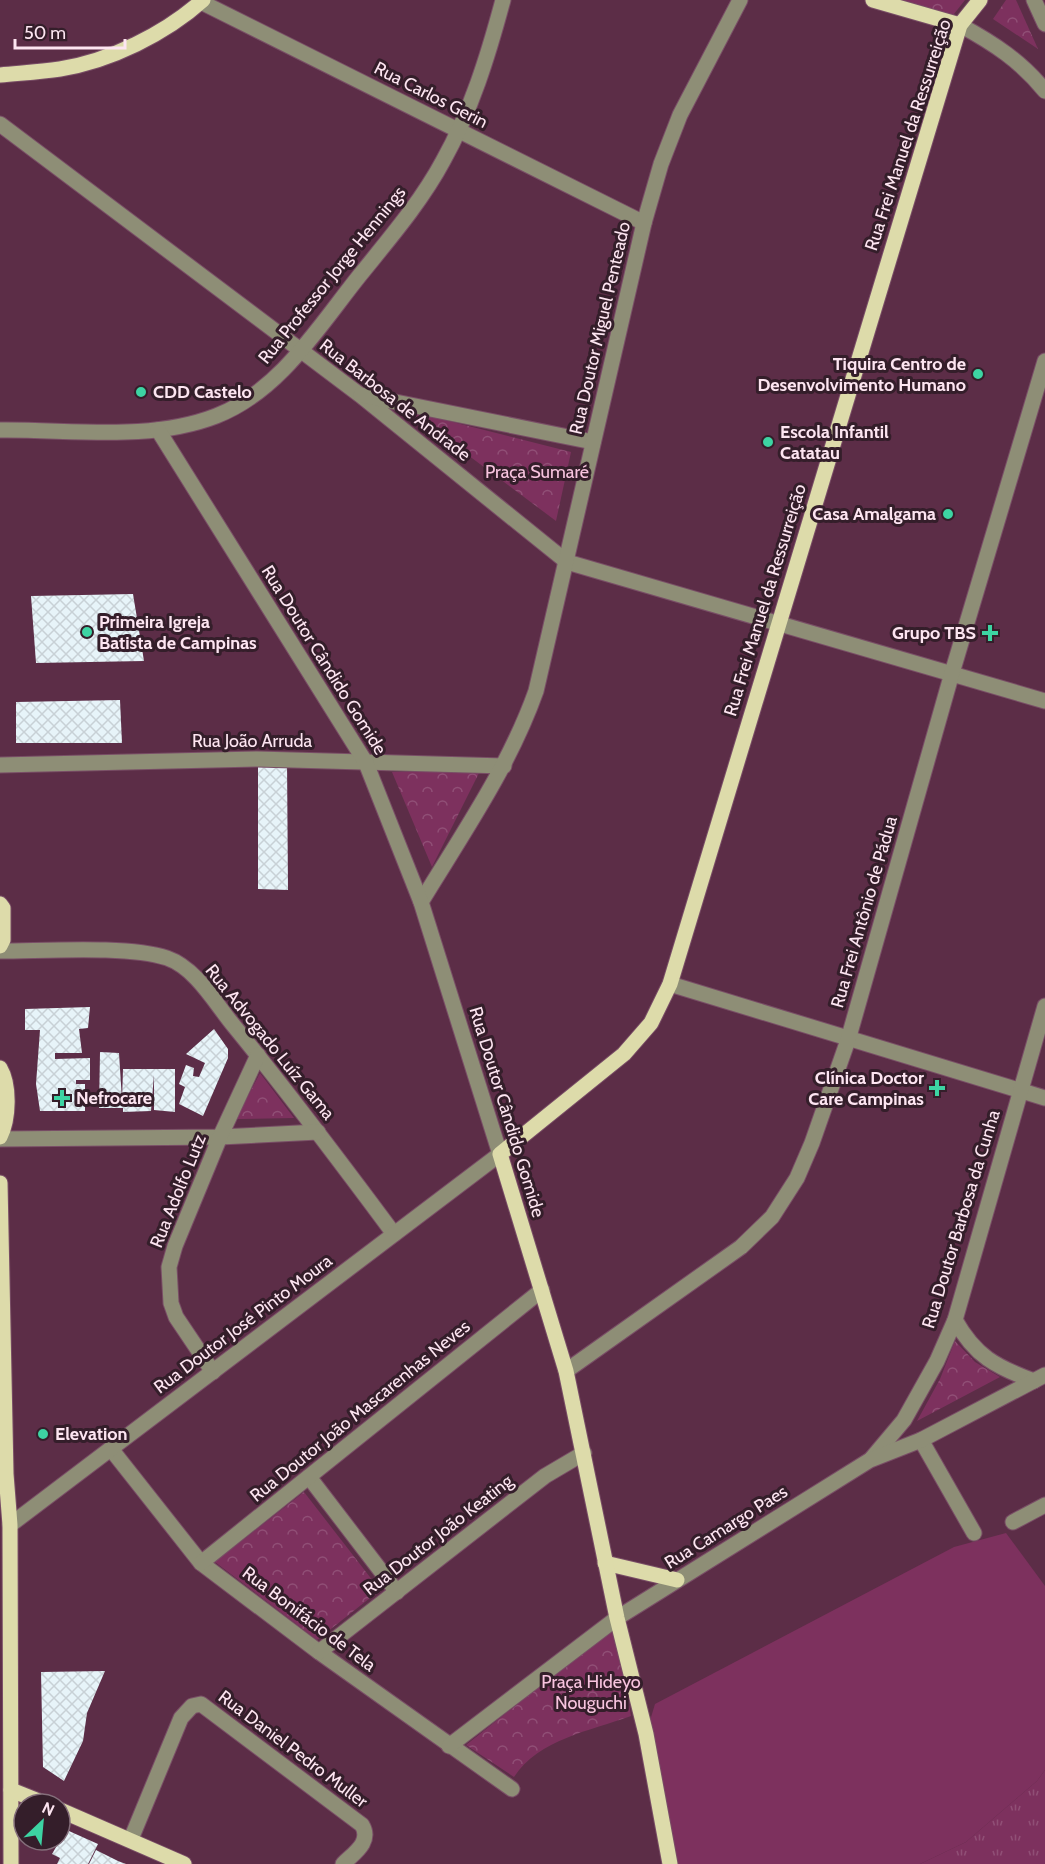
<svg xmlns="http://www.w3.org/2000/svg" width="1045" height="1864" font-family="Cabin,sans-serif">
<style>
.grass{fill:url(#grass-tufts)}
.park{fill:url(#park-crowns)}
.garden{fill:#7d315e}
.building{fill:url(#building-cross-hatch)}
.lines{fill:none;stroke-linecap:round;stroke-linejoin:round}
.minor-casing{stroke:#794e66;stroke-width:17}
.major-casing{stroke:#794e66;stroke-width:17}
.minor{stroke:#8e8e76;stroke-width:15}
.major{stroke:#dddbaa;stroke-width:15}
.poi-dot{fill:#3dd4a3;stroke:#341e2a;stroke-width:2}
.labels{text-anchor:middle;stroke-width:6;stroke-linejoin:round;paint-order:stroke}
.street-label{font-size:18px;fill:#fde5f1;stroke:#341e2a}
.poi-label{font-size:18px;font-weight:bold;fill:#fde5f1;stroke:#341e2a;text-anchor:start}
.park-label{font-size:18px;fill:#f8c4df;stroke:#341e2a}
</style>
<defs>
<pattern id="grass-tufts" width="24" height="20" patternUnits="userSpaceOnUse" patternTransform="scale(1.5)"><rect width="24" height="20" fill="#7d315e"/><path d="M3 7l-1-3M5 7V3M7 7l1-3M15 17l-1-3M17 17v-4M19 17l1-3" fill="none" stroke="#904f76"/></pattern>
<pattern id="park-crowns" width="20" height="18" patternUnits="userSpaceOnUse" patternTransform="scale(1.5)"><rect width="20" height="18" fill="#7d315e"/><path d="M2 6a3 3 0 1 1 6 0M12 15a3 3 0 1 1 6 0" fill="none" stroke="#904f76"/></pattern>
<pattern id="building-cross-hatch" width="8" height="8" patternUnits="userSpaceOnUse" patternTransform="scale(1.5)"><rect width="8" height="8" fill="#e7f4f9"/><path d="M0 0l8 8M0 8l8-8" fill="none" stroke="#c8d1d6"/></pattern>
</defs>
<rect width="100%" height="100%" fill="#5c2d47"/>
<polygon class="grass" points="1045,1770 1045,1864 920,1864 966,1842 1037,1781"/>
<g class="park">
<polygon points="885,0 965,0 950,19"/>
<polygon points="1006,0 1016,0 1038,49 993,19"/>
<polygon points="409,411 571,452 556,521"/>
<polygon points="480,771 432,867 392,772"/>
<polygon points="260,1073 294,1118 236,1119"/>
<polygon points="955,1341 975,1362 1000,1377 917,1421 940,1379"/>
<polygon points="304,1492 380,1590 317,1640 215,1562"/>
<path d="M616,1626L631,1716C590,1731 539,1739 514,1777L466,1745Z"/>
</g>
<polygon class="garden" points="1006,1533 1045,1586 1045,1770 1037,1781 966,1842 920,1864 673,1864 646,1734 655,1704 954,1547"/>
<g class="building">
<polygon points="133,594 144,661 36,663 31,596"/>
<polygon points="120,700 122,743 16,743 16,702"/>
<polygon points="258,760 287,760 288,890 258,889"/>
<polygon points="90,1007 88,1028 79,1029 82,1053 55,1053 55,1059 90,1058 90,1080 76,1080 76,1084 85,1084 85,1111 40,1111 36,1084 40,1030 25,1030 25,1009"/>
<polygon points="214,1029 228,1049 228,1058 203,1116 179,1104 185,1087 179,1084 186,1065 194,1068 193,1076 199,1077 205,1063 186,1054"/>
<polygon points="100,1052 119,1053 122,1100 123,1069 175,1069 175,1112 154,1110 154,1075 151,1111 123,1112 123,1108 99,1108"/>
<polygon points="105,1671 87,1713 83,1741 64,1781 43,1767 41,1672"/>
<polygon points="60,1827 98,1844 88,1864 57,1864 60,1858 52,1854 59,1842 54,1840 60,1840"/>
<polygon points="96,1850 118,1861 126,1864 89,1864"/>
</g>
<g class="lines">
<defs>
<g id="minor">
<polyline points="1034,0 1045,24"/>
<polyline points="201,2 644,223"/>
<path d="M960,25C993,43 1021,61 1045,91"/>
<polyline points="0,124 360,395 567,562 1045,701"/>
<polyline points="361,395 593,442"/>
<path d="M0,430C70,429 149,442 216,416C280,391 319,326 360,275C389,239 421,202 443,161C471,111 488,56 503,0"/>
<polyline points="0,765 257,759 504,766"/>
<path d="M421,902C463,833 509,767 536,691L644,223L661,164L680,115L740,0"/>
<path d="M0,951C44,951 128,945 167,958C196,968 215,1003 234,1026C289,1093 342,1164 394,1234"/>
<polyline points="670,984 1045,1098"/>
<polyline points="0,1139 220,1137 318,1132"/>
<path d="M955,1320C975,1356 996,1367 1034,1381"/>
<polyline points="566,1371 741,1247 772,1217 797,1178 812,1143 848,1040 952,673 1045,361"/>
<polyline points="213,1372 176,1317 171,1303 169,1267 175,1246 220,1137 258,1055"/>
<polyline points="921,1440 974,1533"/>
<polyline points="111,1449 201,1563 319,1652 512,1789"/>
<polyline points="872,1458 904,1420 937,1361 955,1320 1045,1006"/>
<polyline points="309,1477 397,1592"/>
<polyline points="1013,1522 1045,1505"/>
<polyline points="10,1525 500,1154 421,902 366,763 158,430"/>
<polyline points="201,1563 542,1290"/>
<polyline points="319,1652 545,1476 584,1453"/>
<polyline points="449,1746 617,1618 870,1460 921,1440 1045,1375"/>
<path d="M131,1839L181,1718L192,1706L201,1704L362,1825C372,1842 354,1853 343,1864"/>
</g>
<g id="major">
<polyline points="873,0 960,25"/>
<path d="M0,75C20,73 40,72 60,69C110,61 165,34 203,0"/>
<polyline points="0,904 3,908 3,940 0,946"/>
<path d="M0,1068C10,1085 9,1119 0,1137"/>
<polyline points="0,1183 6,1474 10,1525 11,1864"/>
<polyline points="605,1563 677,1580"/>
<polyline points="11,1790 46,1804"/>
<polyline points="60,1810 184,1864"/>
<polyline points="670,1864 646,1734 617,1618 566,1371 500,1154 624,1054 651,1023 670,984 960,25 980,0"/>
</g>
</defs>
<use href="#minor" class="minor-casing"/>
<use href="#major" class="major-casing"/>
<use href="#minor" class="minor"/>
<use href="#major" class="major"/>
</g>
<g class="poi-dot">
<circle cx="978" cy="374" r="6"/>
<circle cx="141" cy="392" r="6"/>
<circle cx="768" cy="442" r="6"/>
<circle cx="948" cy="514" r="6"/>
<circle cx="87" cy="632" r="6"/>
<path d="M987 624h6v6h6v6h-6v6h-6v-6h-6v-6h6z"/>
<path d="M934 1079h6v6h6v6h-6v6h-6v-6h-6v-6h6z"/>
<path d="M59 1089h6v6h6v6h-6v6h-6v-6h-6v-6h6z"/>
<circle cx="43" cy="1434" r="6"/>
</g>
<g class="labels">
<g class="street-label">
<text transform="translate(431 95) rotate(27)" y="6">Rua Carlos Gerin</text>
<text transform="translate(908 135) rotate(-72)" y="6">Rua Frei Manuel da Ressurreição</text>
<text transform="translate(332 275) rotate(-51)" y="6">Rua Professor Jorge Hennings</text>
<text transform="translate(600 328) rotate(-77)" y="6">Rua Doutor Miguel Penteado</text>
<text transform="translate(395 400) rotate(38)" y="6">Rua Barbosa de Andrade</text>
<text transform="translate(765 600) rotate(-73)" y="6">Rua Frei Manuel da Ressurreição</text>
<text transform="translate(324 660) rotate(58)" y="6">Rua Doutor Cândido Gomide</text>
<text x="252" y="747">Rua João Arruda</text>
<text transform="translate(864 912) rotate(-74)" y="6">Rua Frei Antônio de Pádua</text>
<text transform="translate(270 1042) rotate(51)" y="6">Rua Advogado Luíz Gama</text>
<text transform="translate(507 1112) rotate(73)" y="6">Rua Doutor Cândido Gomide</text>
<text transform="translate(178 1191) rotate(-68)" y="6">Rua Adolfo Lutz</text>
<text transform="translate(961 1219) rotate(-73)" y="6">Rua Doutor Barbosa da Cunha</text>
<text transform="translate(243 1324) rotate(-37)" y="6">Rua Doutor José Pinto Moura</text>
<text transform="translate(360 1411) rotate(-39)" y="6">Rua Doutor João Mascarenhas Neves</text>
<text transform="translate(726 1527) rotate(-32)" y="6">Rua Camargo Paes</text>
<text transform="translate(438 1535) rotate(-38)" y="6">Rua Doutor João Keating</text>
<text transform="translate(309 1619) rotate(37)" y="6">Rua Bonifácio de Tela</text>
<text transform="translate(293 1749) rotate(37)" y="6">Rua Daniel Pedro Muller</text>
</g>
<g class="poi-label">
<text x="966" y="370" text-anchor="end">Tiquira Centro de<tspan x="966" dy="21">Desenvolvimento Humano</tspan></text>
<text x="153" y="398">CDD Castelo</text>
<text x="780" y="438">Escola Infantil<tspan x="780" dy="21">Catatau</tspan></text>
<text x="936" y="520" text-anchor="end">Casa Amalgama</text>
<text x="99" y="628">Primeira Igreja<tspan x="99" dy="21">Batista de Campinas</tspan></text>
<text x="976" y="639" text-anchor="end">Grupo TBS</text>
<text x="924" y="1084" text-anchor="end">Clínica Doctor<tspan x="924" dy="21">Care Campinas</tspan></text>
<text x="76" y="1104">Nefrocare</text>
<text x="55" y="1440">Elevation</text>
</g>
<g class="park-label">
<text x="537" y="478">Praça Sumaré</text>
<text x="591" y="1688">Praça Hideyo<tspan x="591" dy="21">Nouguchi</tspan></text>
</g>
</g>
<g transform="translate(42 1822) rotate(26)"><circle r="28" fill="#341e2a" stroke="#846e7a" stroke-width="1.5"/>
<path d="M0-4.5L10 22L0 15L-10 22Z" fill="#3dd4a3"/>
<text y="-9" font-size="16" font-weight="bold" text-anchor="middle" fill="#fde5f1">N</text>
</g>
<path d="M15 39v9h110v-9" fill="none" stroke="#fde5f1" stroke-width="3"/>
<text x="24" y="39" font-size="18" fill="#fde5f1" stroke="#341e2a" stroke-width="4.5" paint-order="stroke">50 m</text>
</svg>
